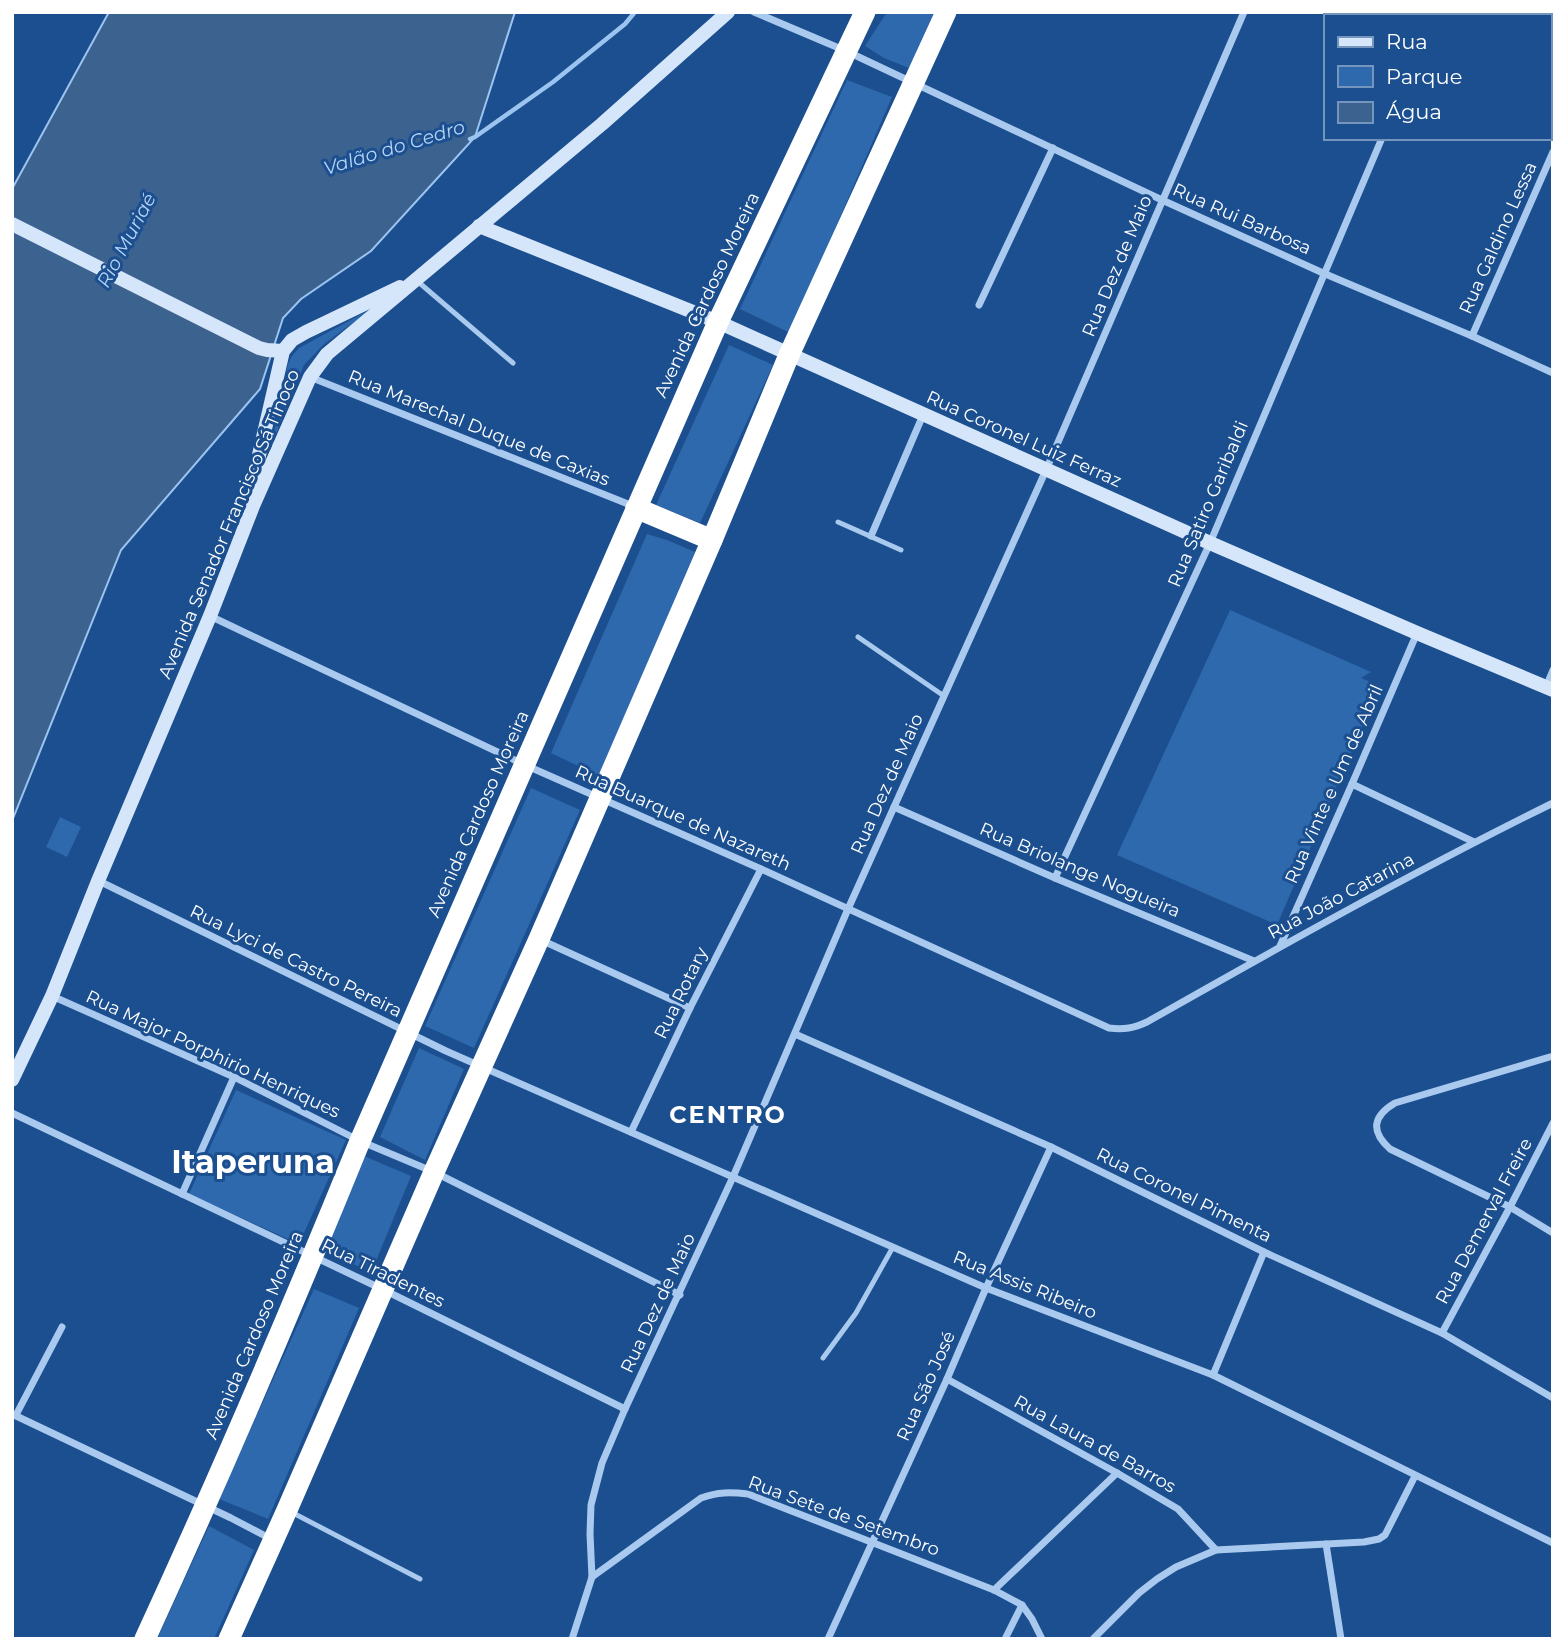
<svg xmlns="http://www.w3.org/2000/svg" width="1565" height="1651" font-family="Montserrat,sans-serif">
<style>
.green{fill:#2e69ad}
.water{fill:#3c6290;stroke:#9cc4f0;stroke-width:2}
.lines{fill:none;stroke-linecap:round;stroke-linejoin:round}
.stream{stroke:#9cc4f0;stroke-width:4.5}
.lane{stroke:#a9c9ee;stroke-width:5}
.street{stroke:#a9c9ee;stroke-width:7}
.secondary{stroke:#d6e6fa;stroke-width:14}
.highway{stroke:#fff;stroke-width:21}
.labels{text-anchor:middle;stroke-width:6;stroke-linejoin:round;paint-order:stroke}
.street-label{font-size:18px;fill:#fff;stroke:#1b4f8f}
.water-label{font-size:19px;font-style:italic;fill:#b5d3f5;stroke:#1b4f8f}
.district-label{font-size:24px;font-weight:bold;letter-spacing:2px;fill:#fff;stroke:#1b4f8f}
.town-label{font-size:32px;font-weight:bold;fill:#fff;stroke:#1b4f8f}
</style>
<rect width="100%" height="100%" fill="#1b4f8f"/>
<g class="green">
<polygon points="887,12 934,12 909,68 884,58 865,46"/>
<polygon points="847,80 892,97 790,333 740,309"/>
<polygon points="373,308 324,344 304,365 271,447 288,364 292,356 299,348"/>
<polygon points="729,345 773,365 700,523 656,505"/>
<polygon points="647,534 667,540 695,552 599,776 551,753"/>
<polygon points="1230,610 1371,672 1361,678 1380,686 1277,925 1117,855"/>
<polygon points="531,788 580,810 474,1048 425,1026"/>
<polygon points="60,817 81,827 67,857 46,847"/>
<polygon points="419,1048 464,1069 425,1160 380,1137"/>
<polygon points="236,1090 346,1140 299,1244 189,1194"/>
<polygon points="364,1156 411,1176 371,1273 326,1250"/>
<polygon points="314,1289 359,1308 268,1519 219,1499"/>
<polygon points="209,1526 254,1550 214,1639 157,1639"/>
</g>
<polygon class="water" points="109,12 515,12 475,137 371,251 301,299 283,318 260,389 121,550 12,821 12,189"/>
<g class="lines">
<polyline class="stream" points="470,139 475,137 553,82 625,24 635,12"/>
<g class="lane">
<polyline points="416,280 513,363"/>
<polyline points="838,522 901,550"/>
<polyline points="858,637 944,696"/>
<polyline points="823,1358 856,1313 893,1247"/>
<polyline points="293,1513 420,1579"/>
</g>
<g class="street">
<polyline points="754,12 846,51 1162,200 1323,273 1472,336 1553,373"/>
<polyline points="1430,12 1437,16"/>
<polyline points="1549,76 1553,77"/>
<polyline points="979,305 1053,148"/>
<polyline points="1472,336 1553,152"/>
<polyline points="310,377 633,506"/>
<polyline points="871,536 923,415"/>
<path d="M210,616L525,765L761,869L1109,1028C1124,1030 1134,1028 1147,1022C1281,946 1415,871 1553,803"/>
<polyline points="1546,687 1553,670"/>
<polyline points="1352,784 1474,842"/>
<polyline points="894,807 1055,878 1254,961"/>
<polyline points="1055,878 1210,543 1382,138"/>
<polyline points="99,881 446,1051 986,1288 1213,1375 1553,1543"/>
<polyline points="541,940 690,1008"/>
<polyline points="1280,946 1352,784 1417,633"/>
<polyline points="52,996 234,1077 360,1141 434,1172 680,1295"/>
<polyline points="795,1034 1051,1147 1264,1252 1442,1333 1553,1398"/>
<path d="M1553,1056L1395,1103C1373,1116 1370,1131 1390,1149L1510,1207L1553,1233"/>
<polyline points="12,1113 384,1290 625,1409"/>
<polyline points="631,1132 690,1008 761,869"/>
<polyline points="182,1194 234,1077"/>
<polyline points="1442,1333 1510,1207 1553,1123"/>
<polyline points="1213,1375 1264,1252"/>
<polyline points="947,1379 1117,1473 1178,1509 1216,1550"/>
<polyline points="12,1414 231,1518 273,1540"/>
<polyline points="16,1415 62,1327"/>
<polyline points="1326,1544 1341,1639"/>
<path d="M592,1577L701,1498C718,1492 730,1492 748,1494L994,1590L1022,1605L1032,1619L1042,1639"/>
<polyline points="994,1590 1117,1473"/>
<polyline points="572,1639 592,1577 590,1534 591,1505 602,1463 625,1409 733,1177 848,909 1046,470 1244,12"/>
<polyline points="828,1639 947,1379 986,1288 1051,1147"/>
<polyline points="1005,1639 1022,1605"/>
<polyline points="1093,1639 1139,1593 1157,1579 1176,1567 1216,1550 1364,1542 1379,1539 1385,1535 1415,1476"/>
</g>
<g class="secondary">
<polyline points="12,224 259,348 267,350 283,351"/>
<polyline points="479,226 718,322 1210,543 1417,633 1553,690"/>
<polyline points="255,490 259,455 283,351 292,340 306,332 400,287"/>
<polyline points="12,1080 52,996 98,881 210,616 253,506 310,377 327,354 602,124 728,12"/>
</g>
<g class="highway">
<polyline points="636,508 712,540"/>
<path d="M145,1639C221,1474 292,1308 360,1141L718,322L865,12"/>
<polyline points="229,1639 287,1510 434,1172 539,939 712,540 789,355 946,12"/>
</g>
</g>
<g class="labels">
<g class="street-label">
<text transform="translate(1242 219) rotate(24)" y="6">Rua Rui Barbosa</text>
<text transform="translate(1498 238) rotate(-66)" y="6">Rua Galdino Lessa</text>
<text transform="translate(1117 266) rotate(-67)" y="6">Rua Dez de Maio</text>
<text transform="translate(707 295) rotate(-65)" y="6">Avenida Cardoso Moreira</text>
<text transform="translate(479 428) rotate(22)" y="6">Rua Marechal Duque de Caxias</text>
<text transform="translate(1024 439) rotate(24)" y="6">Rua Coronel Luiz Ferraz</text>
<text transform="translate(1208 504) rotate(-67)" y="6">Rua Satiro Garibaldi</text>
<text transform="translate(229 524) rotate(-67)" y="6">Avenida Senador Francisco Sá Tinoco</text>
<text transform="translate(887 784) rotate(-66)" y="6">Rua Dez de Maio</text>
<text transform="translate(1334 784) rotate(-66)" y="6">Rua Vinte e Um de Abril</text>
<text transform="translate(478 814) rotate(-66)" y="6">Avenida Cardoso Moreira</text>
<text transform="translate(683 818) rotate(24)" y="6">Rua Buarque de Nazareth</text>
<text transform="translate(1080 870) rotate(23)" y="6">Rua Briolange Nogueira</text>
<text transform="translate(1341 896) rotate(-28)" y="6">Rua João Catarina</text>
<text transform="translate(296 961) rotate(26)" y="6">Rua Lyci de Castro Pereira</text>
<text transform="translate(681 993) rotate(-64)" y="6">Rua Rotary</text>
<text transform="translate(213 1054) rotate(25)" y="6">Rua Major Porphirio Henriques</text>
<text transform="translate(1184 1195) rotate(26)" y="6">Rua Coronel Pimenta</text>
<text transform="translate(1484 1221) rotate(-62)" y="6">Rua Demerval Freire</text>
<text transform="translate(383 1273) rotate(26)" y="6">Rua Tiradentes</text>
<text transform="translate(1025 1285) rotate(22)" y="6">Rua Assis Ribeiro</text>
<text transform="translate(658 1303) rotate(-65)" y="6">Rua Dez de Maio</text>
<text transform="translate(254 1335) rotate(-67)" y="6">Avenida Cardoso Moreira</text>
<text transform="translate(926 1386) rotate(-66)" y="6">Rua São José</text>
<text transform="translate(1095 1444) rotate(29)" y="6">Rua Laura de Barros</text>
<text transform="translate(844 1516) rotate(20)" y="6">Rua Sete de Setembro</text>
</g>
<g class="water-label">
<text transform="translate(394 147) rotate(-17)" y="7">Valão do Cedro</text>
<text transform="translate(126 240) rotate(-62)" y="7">Rio Muriaé</text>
</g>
<g class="district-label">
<text x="728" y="1123">CENTRO</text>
</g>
<g class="town-label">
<text x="253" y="1173">Itaperuna</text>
</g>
</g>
<rect width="1565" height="1651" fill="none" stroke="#ffffff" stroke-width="28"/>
<rect x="1324" y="14" width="228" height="126" fill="#1b4f8f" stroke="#7695bc" stroke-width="2"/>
<rect x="1338" y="37" width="35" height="10" fill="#d6e6fa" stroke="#7695bc" stroke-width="2"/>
<text x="1386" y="49" font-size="21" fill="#ffffff">Rua</text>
<rect x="1338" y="66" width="35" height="21" fill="#2e69ad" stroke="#7695bc" stroke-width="2"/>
<text x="1386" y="84" font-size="21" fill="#ffffff">Parque</text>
<rect x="1338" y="102" width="35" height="21" fill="#3c6290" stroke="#7695bc" stroke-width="2"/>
<text x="1386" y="119" font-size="21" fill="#ffffff">Água</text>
</svg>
